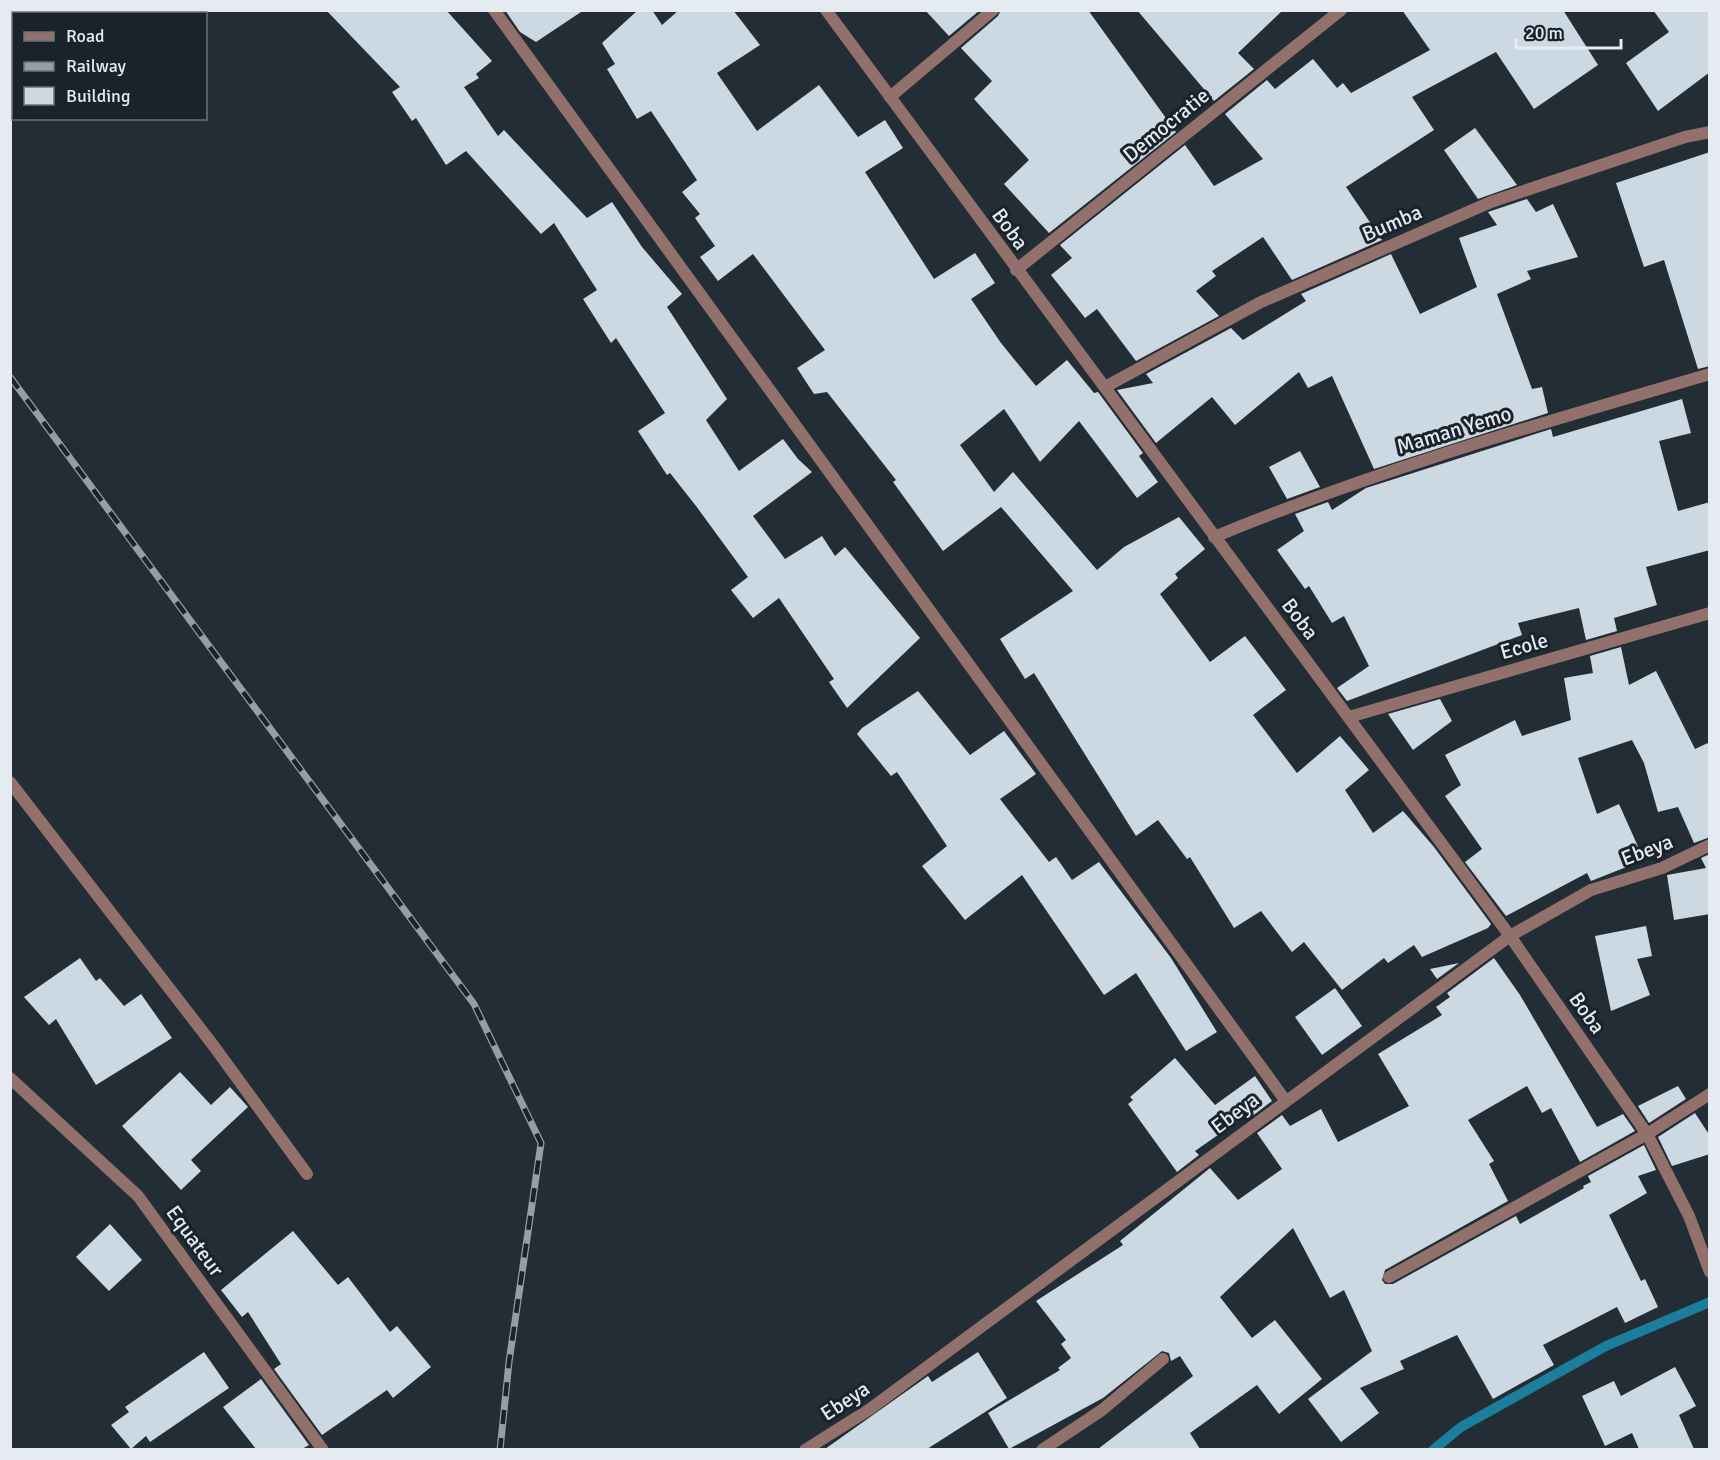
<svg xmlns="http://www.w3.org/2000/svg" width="1720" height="1460" font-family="Signika,sans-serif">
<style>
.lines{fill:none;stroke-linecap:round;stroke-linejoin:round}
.stream{stroke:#1b7e9d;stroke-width:10}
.building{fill:#ccd9e3}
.street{stroke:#92716c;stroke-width:12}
.rail-casing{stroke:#969da4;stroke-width:7}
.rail{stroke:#1a232b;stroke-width:4.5;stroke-dasharray:14;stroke-linecap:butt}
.labels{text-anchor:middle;stroke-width:6;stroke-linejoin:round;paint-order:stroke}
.street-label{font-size:21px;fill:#e5ebf1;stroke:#1a232b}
</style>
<rect width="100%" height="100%" fill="#232d35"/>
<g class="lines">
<polyline class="stream" points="1433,1450 1461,1427 1606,1346 1710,1302"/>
</g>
<g class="building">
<polygon points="326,10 446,10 492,61 476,74 479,78 464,87 498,136 504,130 587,218 612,202 642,247 682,294 667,307 727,399 706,420 739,471 783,439 798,459 812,472 753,516 785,559 822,536 835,556 845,547 920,638 847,708 829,682 834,679 779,598 753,618 731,590 748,577 696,506 670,473 667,475 638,431 665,413 616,338 611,343 583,299 597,290 554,223 541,234 466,151 446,165 416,118 412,121 392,92 400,87"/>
<polygon points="505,10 584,10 536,42 520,32"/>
<polygon points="638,10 652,10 662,25 679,10 733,10 760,45 717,73 757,131 819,85 858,137 885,120 903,148 865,172 934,279 975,253 995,283 971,299 1001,343 1036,386 1067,360 1094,393 1098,392 1143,453 1139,456 1158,482 1137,498 1079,421 1040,462 1004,409 960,445 994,492 1013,472 1097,570 1124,547 1179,517 1205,549 1175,574 1178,578 1160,594 1210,662 1245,636 1286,690 1253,715 1297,773 1340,736 1369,770 1345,790 1373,833 1403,811 1434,847 1491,924 1488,928 1422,957 1414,945 1388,963 1384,958 1342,990 1304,942 1292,952 1261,911 1234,928 1190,857 1187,859 1158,820 1136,836 1034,673 1025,679 1000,639 1073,591 1001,507 943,551 893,482 896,480 827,392 814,394 797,368 825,350 753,254 718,281 700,257 715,246 695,218 700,214 682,192 697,180 651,111 637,119 607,69 615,64 602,43"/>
<polygon points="925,10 980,10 949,36"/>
<polygon points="1001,10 1088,10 1176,132 1049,233 1004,184 1029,160 974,99 992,81 961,48 998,16"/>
<polygon points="1137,10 1283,10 1238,53 1254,69 1214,101"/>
<polygon points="1402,10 1563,10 1598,65 1534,109 1496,52 1412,97 1434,130 1346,187 1382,240 1292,280 1263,237 1212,271 1216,276 1196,291 1219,316 1136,361 1097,309 1085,318 1051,275 1072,258 1060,245 1185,145 1214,186 1263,159 1225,114 1267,80 1275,89 1313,59 1337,88 1343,83 1351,93 1430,50"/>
<polygon points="1653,10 1710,10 1710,72 1658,111 1626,63 1669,32"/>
<polygon points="1475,128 1517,185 1478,199 1444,150"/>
<polygon points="1710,152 1710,366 1698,369 1664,260 1644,267 1616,183"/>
<polygon points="1527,199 1536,212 1553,204 1578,257 1527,271 1531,279 1497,294 1532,389 1542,387 1548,413 1374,469 1332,376 1308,388 1299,372 1235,425 1212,397 1156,443 1117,390 1153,383 1146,374 1231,328 1243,340 1306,301 1301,294 1391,254 1420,314 1477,287 1459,238 1497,225 1488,212"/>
<polygon points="1682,399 1691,433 1659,441 1678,511 1710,502 1710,550 1646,567 1657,605 1614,618 1617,631 1586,640 1579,608 1518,623 1522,635 1347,701 1337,688 1369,666 1344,616 1332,623 1309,586 1305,589 1277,550 1304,531 1295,514 1328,502 1332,510 1366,488 1551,429 1553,437"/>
<polygon points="1300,451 1320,487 1287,499 1269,467"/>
<polygon points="1621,647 1629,685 1656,671 1695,749 1710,742 1710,837 1694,843 1678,807 1658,812 1644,763 1632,740 1578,758 1597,814 1619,804 1644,860 1591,881 1587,873 1506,916 1465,862 1482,849 1445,796 1461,785 1445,755 1515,720 1522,736 1571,720 1564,678 1593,673 1590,656"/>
<polygon points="918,691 970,755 1004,731 1036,774 1000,799 1049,862 1056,857 1072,880 1099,862 1171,958 1217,1032 1186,1051 1136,973 1104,995 1022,875 965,920 922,866 947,846 897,772 891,776 857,734 862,728"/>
<polygon points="1440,699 1452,721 1413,750 1388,714"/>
<polygon points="1710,854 1710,914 1674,920 1667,875 1706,868 1701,858"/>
<polygon points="1646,926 1652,956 1637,959 1650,995 1611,1011 1595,936"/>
<polygon points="80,958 96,981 100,978 124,1006 141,994 172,1038 96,1085 56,1019 49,1025 24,997"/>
<polygon points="1494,958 1520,995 1597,1127 1623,1114 1635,1131 1580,1162 1551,1108 1542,1113 1527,1086 1468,1120 1494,1161 1489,1164 1508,1201 1385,1270 1382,1280 1385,1284 1393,1284 1516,1216 1520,1224 1584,1188 1583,1186 1591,1182 1588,1176 1644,1145 1656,1170 1638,1176 1647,1193 1609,1215 1641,1281 1645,1279 1658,1307 1625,1323 1617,1307 1543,1345 1554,1365 1493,1399 1457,1335 1400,1361 1404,1369 1360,1388 1379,1413 1341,1442 1308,1399 1372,1351 1344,1290 1330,1298 1293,1228 1220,1297 1252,1338 1275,1320 1322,1379 1279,1414 1257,1385 1190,1433 1200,1449 1098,1449 1193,1376 1180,1356 1171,1361 1169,1353 1162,1351 1103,1398 1009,1449 988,1413 1060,1370 1058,1368 1071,1358 1061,1344 1066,1340 1036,1301 1123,1245 1120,1241 1210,1168 1238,1200 1282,1169 1257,1133 1282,1115 1290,1126 1321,1109 1338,1142 1409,1106 1378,1054 1442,1015 1436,1007 1450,997 1447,993"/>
<polygon points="1459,963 1437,979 1430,969"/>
<polygon points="1335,988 1362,1026 1322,1055 1295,1017"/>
<polygon points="1175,1058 1215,1105 1255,1076 1272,1101 1247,1120 1245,1116 1195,1151 1199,1155 1177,1172 1128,1104 1133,1100 1130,1097"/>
<polygon points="180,1072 211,1105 230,1087 248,1107 191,1160 201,1171 181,1190 122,1126"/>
<polygon points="1678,1086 1686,1099 1649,1123 1638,1106"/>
<polygon points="1695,1113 1710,1136 1710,1154 1672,1166 1658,1137"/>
<polygon points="110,1224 142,1260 109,1291 76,1257"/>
<polygon points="293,1231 338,1285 348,1277 390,1332 397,1326 431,1367 393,1398 387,1390 322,1435 274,1369 281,1364 248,1312 242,1317 221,1290"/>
<polygon points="204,1352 229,1388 150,1442 146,1436 131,1449 111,1425 129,1412 125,1407"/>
<polygon points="978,1352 1007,1398 927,1449 825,1449 928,1376 932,1382"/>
<polygon points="1675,1367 1696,1406 1679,1415 1694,1449 1639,1449 1632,1433 1605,1446 1582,1396 1614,1381 1621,1396"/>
<polygon points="261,1379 309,1445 302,1449 256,1449 223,1407"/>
</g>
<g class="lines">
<g class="street">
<polyline points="494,10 1285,1100"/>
<polyline points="826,10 1510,936 1647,1134 1689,1216 1710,1272"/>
<polyline points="890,97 993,10"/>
<polyline points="1016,270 1341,10"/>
<polyline points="1105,387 1261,302 1491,202 1685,137 1710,132"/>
<path d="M1214,537C1376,470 1542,423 1710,374"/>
<polyline points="1349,717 1710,613"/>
<polyline points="10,782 213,1045 307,1174"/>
<polyline points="10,1078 138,1196 323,1450"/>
<polyline points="1389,1277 1647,1134 1710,1094"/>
<polyline points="805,1450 870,1409 1510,936 1591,890 1662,868 1710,845"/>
<polyline points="1042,1450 1102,1410 1163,1359"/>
</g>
<defs>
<polyline id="rail" points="10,377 474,1004 541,1143 509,1362 500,1450"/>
</defs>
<use href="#rail" class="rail-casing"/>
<use href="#rail" class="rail"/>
</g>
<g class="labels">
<g class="street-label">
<text transform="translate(1166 125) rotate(-39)" y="7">Democratie</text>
<text transform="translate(1392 223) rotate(-23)" y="7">Bumba</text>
<text transform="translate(1010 229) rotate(54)" y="7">Boba</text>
<text transform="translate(1454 430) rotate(-17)" y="7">Maman Yemo</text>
<text transform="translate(1300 619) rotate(53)" y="7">Boba</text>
<text transform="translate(1524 646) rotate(-16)" y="7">Ecole</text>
<text transform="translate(1647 850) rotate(-21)" y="7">Ebeya</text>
<text transform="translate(1587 1013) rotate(55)" y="7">Boba</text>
<text transform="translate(1235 1113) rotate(-37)" y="7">Ebeya</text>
<text transform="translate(195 1241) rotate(54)" y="7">Equateur</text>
<text transform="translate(845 1401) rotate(-33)" y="7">Ebeya</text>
</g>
</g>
<rect width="1720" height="1460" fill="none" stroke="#e5ebf1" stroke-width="24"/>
<rect x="12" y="12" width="195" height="108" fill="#1a232b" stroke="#6b737a" stroke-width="1.5"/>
<rect x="24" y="32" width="30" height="9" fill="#92716c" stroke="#6b737a" stroke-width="1.5"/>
<text x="66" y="42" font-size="18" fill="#e5ebf1">Road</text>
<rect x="24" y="62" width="30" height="9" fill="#969da4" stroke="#6b737a" stroke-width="1.5"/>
<text x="66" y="72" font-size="18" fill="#e5ebf1">Railway</text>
<rect x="24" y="87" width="30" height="18" fill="#ccd9e3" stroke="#6b737a" stroke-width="1.5"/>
<text x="66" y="102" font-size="18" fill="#e5ebf1">Building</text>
<path d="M1516 39v9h105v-9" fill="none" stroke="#e5ebf1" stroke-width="3"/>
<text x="1525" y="39" font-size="18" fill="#e5ebf1" stroke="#1a232b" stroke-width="4.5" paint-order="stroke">20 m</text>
</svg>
